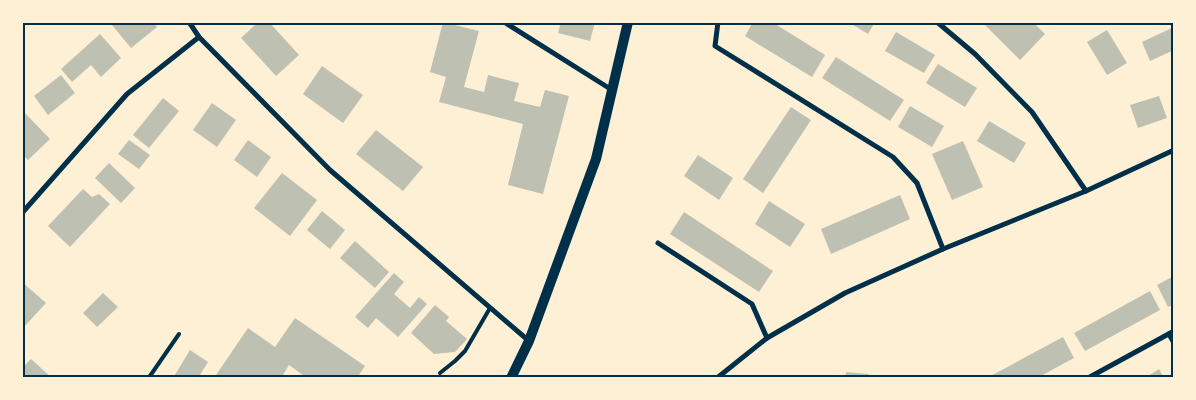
<svg xmlns="http://www.w3.org/2000/svg" width="1196" height="400" font-family="'PT Serif',serif">
<style>
.building{fill:#bec0b2}
.lines{fill:none;stroke-linecap:round;stroke-linejoin:round}
.service{stroke:#003049;stroke-width:4}
.minor{stroke:#003049;stroke-width:5}
.secondary{stroke:#003049;stroke-width:10}
.neatline{fill:none;stroke:#003049;stroke-width:2}
</style>
<rect width="100%" height="100%" fill="#fdf0d5"/>
<g class="building">
<polygon points="116,22 153,22 157,27 131,48 112,25"/>
<polygon points="258,22 269,22 299,55 276,76 241,38"/>
<polygon points="443,22 479,31 464,87 484,92 488,75 519,83 514,101 540,107 545,90 569,96 543,194 508,185 523,124 439,102 446,77 430,72"/>
<polygon points="561,22 595,22 590,41 558,33"/>
<polygon points="753,22 772,22 825,55 812,77 745,36"/>
<polygon points="848,22 875,22 868,34"/>
<polygon points="982,22 1033,22 1045,34 1020,60"/>
<polygon points="1174,27 1174,50 1150,61 1142,42"/>
<polygon points="1107,30 1127,63 1107,75 1087,42"/>
<polygon points="896,32 935,55 924,73 885,51"/>
<polygon points="100,34 121,58 101,77 91,65 72,82 61,69"/>
<polygon points="836,57 904,100 890,121 822,78"/>
<polygon points="938,64 977,88 965,107 926,83"/>
<polygon points="322,66 363,95 343,123 303,94"/>
<polygon points="61,75 75,93 48,115 34,96"/>
<polygon points="1159,96 1167,118 1138,128 1130,105"/>
<polygon points="163,98 179,111 149,148 133,135"/>
<polygon points="212,103 236,120 217,147 193,130"/>
<polygon points="910,106 944,126 932,147 898,127"/>
<polygon points="791,107 811,120 763,193 743,179"/>
<polygon points="22,110 50,139 28,160 22,154"/>
<polygon points="989,121 1026,143 1014,163 977,141"/>
<polygon points="376,130 423,167 403,191 356,154"/>
<polygon points="129,140 150,155 139,169 118,154"/>
<polygon points="248,140 271,157 257,177 234,160"/>
<polygon points="963,141 983,187 952,200 932,154"/>
<polygon points="698,155 733,178 719,200 684,176"/>
<polygon points="109,163 135,188 121,203 95,178"/>
<polygon points="282,173 317,200 290,236 254,208"/>
<polygon points="83,189 92,197 99,194 110,204 70,247 48,226"/>
<polygon points="900,195 910,219 831,254 821,229"/>
<polygon points="769,201 805,224 790,247 755,224"/>
<polygon points="322,211 345,230 330,249 307,230"/>
<polygon points="684,212 773,271 759,292 670,234"/>
<polygon points="355,241 389,272 375,288 340,258"/>
<polygon points="394,273 404,282 394,294 410,308 419,297 427,304 398,337 376,318 368,328 355,317"/>
<polygon points="1174,276 1174,304 1168,307 1157,285"/>
<polygon points="22,282 46,303 23,328 22,327"/>
<polygon points="1150,291 1160,310 1085,351 1074,333"/>
<polygon points="103,293 118,307 97,327 83,313"/>
<polygon points="435,305 449,317 446,321 467,339 455,352 434,354 411,333"/>
<polygon points="295,318 365,366 357,378 307,378 289,365 281,378 214,378 248,328 275,347"/>
<polygon points="1063,337 1074,358 1037,378 987,378"/>
<polygon points="190,350 208,362 198,378 173,378"/>
<polygon points="31,359 52,378 22,378 22,368"/>
<polygon points="1159,369 1164,378 1145,378"/>
<polygon points="846,372 868,374 873,378 845,378"/>
</g>
<g class="lines">
<g class="service">
<polyline points="440,373 455,361 465,351 490,308"/>
<polyline points="146,378 150,376 179,334"/>
</g>
<g class="minor">
<polyline points="189,22 199,37 330,170 529,341"/>
<polyline points="504,22 612,90"/>
<polyline points="718,22 715,46 893,157 917,183 943,249"/>
<polyline points="937,22 975,54 1032,112 1086,191"/>
<polyline points="22,213 127,94 199,37"/>
<polyline points="658,243 752,304 767,338"/>
<polyline points="1169,334 1174,343"/>
<polyline points="717,378 767,338 845,293 943,249 1086,191 1174,150"/>
<polyline points="1088,378 1174,331"/>
</g>
<polyline class="secondary" points="511,378 529,341 596,159 628,22"/>
</g>
<rect width="1196" height="400" fill="none" stroke="#fdf0d5" stroke-width="48"/>
<rect x="24" y="24" width="1148" height="352" class="neatline"/>
</svg>
